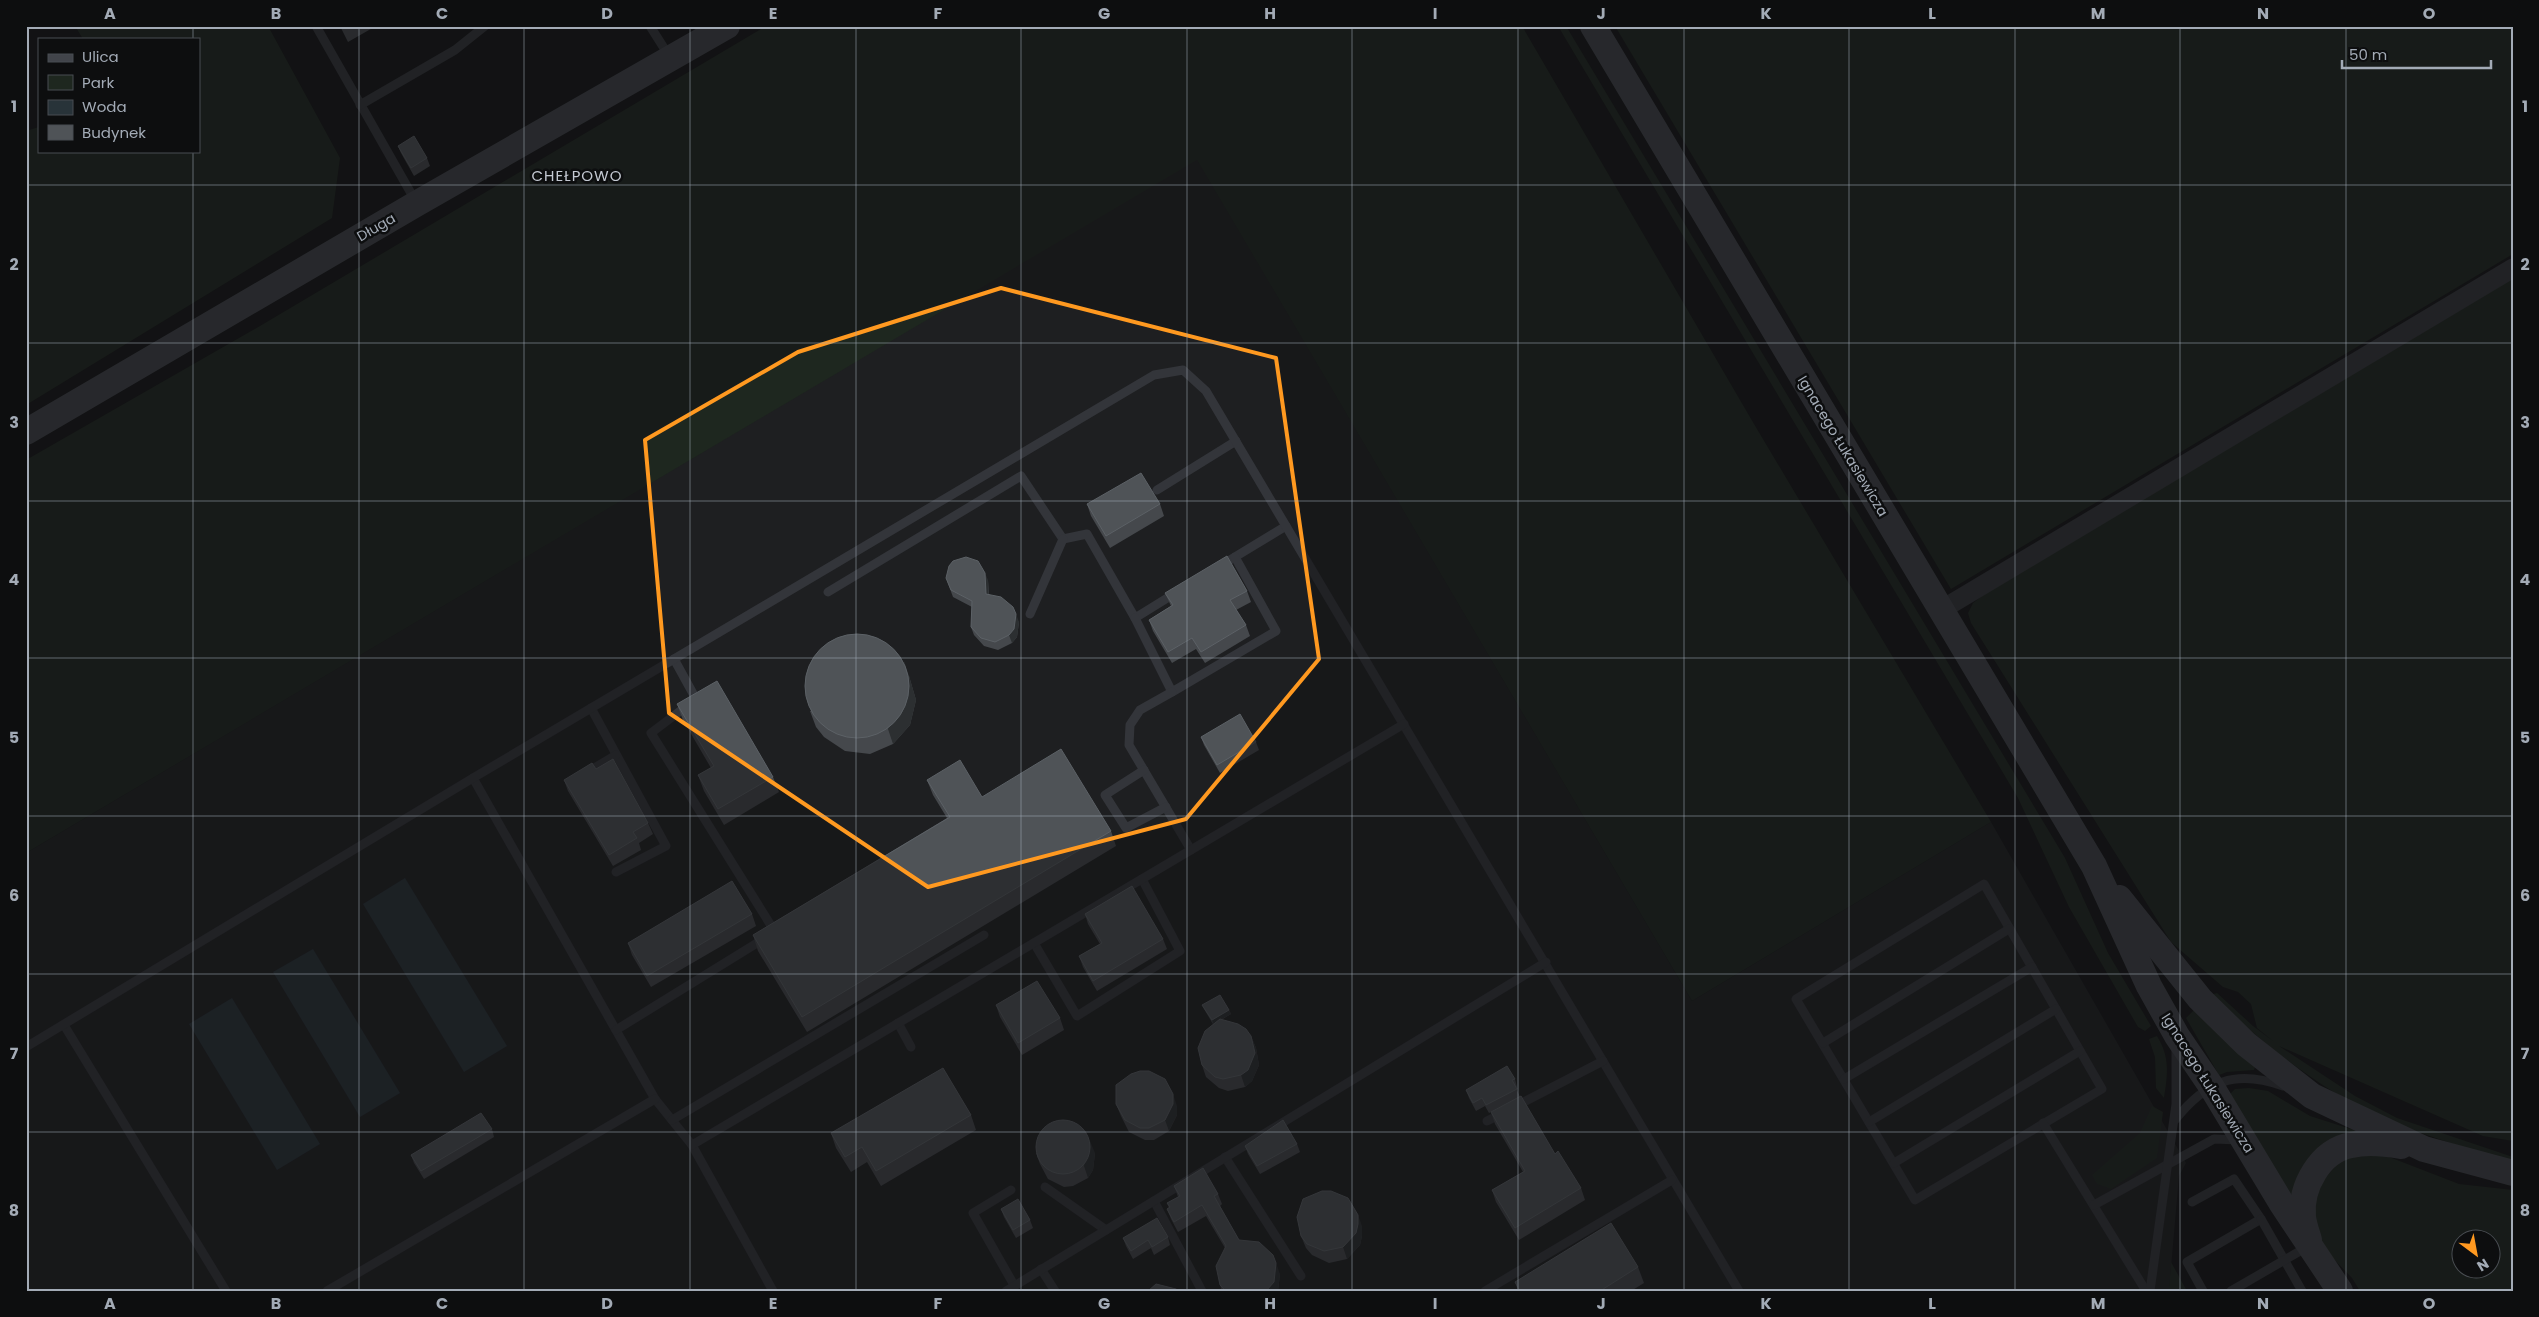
<svg xmlns="http://www.w3.org/2000/svg" width="2539" height="1317" font-family="Poppins,sans-serif">
<style>
.built{fill:#1e1f21}
.green{fill:#1e271f;fill-rule:evenodd}
.water{fill:#283339}
.lines{fill:none;stroke-linecap:round;stroke-linejoin:round}
.service{stroke:#33353a;stroke-width:9}
.minor{stroke:#33353a;stroke-width:19}
.secondary{stroke:#41444a;stroke-width:26}
.wall{fill:#45484c}
.shaded-wall{fill:#2c2f31}
.building{fill:#4f5357;stroke:#5c6166}
.marked{fill:none;stroke:#ff9920;stroke-width:4;stroke-linejoin:round}
.grid{fill:none;stroke:#a3abb6;stroke-width:1;stroke-opacity:0.55}
.labels{text-anchor:middle;stroke-width:5;stroke-linejoin:round;paint-order:stroke}
.street-label{font-size:14px;fill:#a3abb6;stroke:#0d0e0f}
.neighbourhood-label{font-size:15px;letter-spacing:1px;fill:#c4c9d2;stroke:#0d0e0f}
.neatline{fill:none;stroke:#a3abb6;stroke-width:2}
.grid-label{font-size:16px;text-anchor:middle;font-weight:bold;fill:#a3abb6}
</style>
<rect width="100%" height="100%" fill="#121314"/>
<polygon class="built" points="1197,159 1692,1001 1991,822 2186,1163 2179,1176 2169,1291 26,1291 26,853"/>
<g class="green">
<polygon points="75,26 268,26 340,158 332,218 26,405 26,131 39,127 39,151 199,151 199,39 83,39"/>
<polygon points="766,26 1522,26 1754,424 1991,822 1692,1001 1197,160 26,853 26,460 260,326"/>
<polygon points="1558,26 1566,26 2065,858 2108,953 2151,1026 2145,1031 2138,1027 2069,907 2018,798"/>
<polygon points="1615,26 2513,26 2513,254 1951,589"/>
<path d="M2513,274V1141L2483,1136L2279,1046L2355,1096L2397,1118L2513,1157V1163C2472,1149 2430,1138 2390,1121C2324,1094 2262,1042 2210,995L2217,993L2253,1026L2273,1041L2257,1028L2251,1004L2238,992L2223,987L2171,942L1971,623L1968,613L1973,603L1986,593Z"/>
<polygon points="2195,1009 2255,1067 2254,1070 2227,1072 2219,1075 2186,1018"/>
<path d="M2157,1036C2170,1057 2168,1074 2164,1098L2156,1088L2155,1057L2149,1039Z"/>
<polygon points="2249,1088 2268,1091 2310,1116 2357,1131 2293,1195 2288,1192 2230,1094 2235,1089"/>
<polygon points="2152,1106 2163,1112 2157,1158 2111,1189 2097,1184 2092,1175 2140,1133"/>
<path d="M2384,1155L2459,1184L2513,1190V1291H2360L2352,1278L2327,1252L2313,1232L2316,1188L2344,1157ZM2462,1240H2492V1270H2462Z"/>
<polygon points="2171,1262 2187,1291 2169,1291"/>
</g>
<g class="water">
<polygon points="405,878 507,1046 464,1072 363,904"/>
<polygon points="313,949 400,1093 360,1117 273,972"/>
<polygon points="232,998 320,1144 277,1170 189,1024"/>
</g>
<g class="lines">
<g class="service">
<polyline points="316,26 416,202"/>
<polyline points="650,26 669,56"/>
<polyline points="360,105 455,50 485,26"/>
<polyline points="1157,490 1236,441"/>
<polyline points="1220,566 1286,526"/>
<polyline points="828,592 1021,476 1063,539 1087,534 1135,618 1177,592"/>
<polyline points="1030,614 1063,539"/>
<polyline points="1135,618 1172,692 1276,631 1235,557"/>
<polyline points="1172,692 1140,710 1130,725 1129,745 1191,850"/>
<polyline points="591,708 666,846 616,872"/>
<polyline points="1144,770 1105,795 1126,828 1166,807"/>
<polyline points="586,773 616,755"/>
<polyline points="473,778 655,1099 692,1145 773,1291"/>
<polygon points="1984,884 2102,1089 1915,1200 1796,999"/>
<polyline points="1034,943 1077,1016 1180,951 1142,879"/>
<polyline points="898,1023 911,1047"/>
<polyline points="64,1025 226,1291"/>
<polyline points="616,1030 775,932 651,733 696,699 674,659"/>
<polyline points="1823,1043 2009,929"/>
<polyline points="26,1047 473,778 1154,375 1183,370 1206,391 1739,1291"/>
<polyline points="1844,1079 2032,967"/>
<polyline points="1514,1107 1603,1061"/>
<polyline points="672,1120 984,935"/>
<path d="M2175,1120C2206,1081 2235,1069 2283,1086"/>
<polyline points="1487,1121 1503,1113"/>
<polyline points="1869,1122 2056,1009"/>
<polyline points="2043,1123 2146,1291"/>
<polyline points="692,1145 1404,724"/>
<polyline points="1225,1157 1301,1276"/>
<polyline points="1894,1163 2080,1051"/>
<polyline points="1045,1187 1106,1230"/>
<polyline points="1011,1190 973,1213 1014,1285"/>
<polyline points="1154,1201 1202,1291"/>
<polyline points="2192,1202 2234,1179 2261,1219 2187,1262 2203,1291"/>
<polyline points="2094,1205 2214,1139 2239,1140"/>
<polyline points="2261,1219 2302,1291"/>
<polyline points="1041,1269 1055,1291"/>
<polyline points="327,1291 655,1099"/>
<polyline points="1006,1291 1546,962"/>
<polyline points="1485,1291 1672,1180"/>
<polyline points="2150,1291 2176,1104 2176,1048"/>
<polyline points="2231,1291 2307,1247"/>
</g>
<polyline class="minor" points="1941,610 2513,268"/>
<g class="secondary">
<polyline points="1593,26 2094,866 2149,986 2177,1036 2211,1086 2282,1204 2340,1291"/>
<polyline points="26,432 416,204 727,26"/>
<polyline points="2119,898 2200,999 2246,1044 2312,1096 2424,1149 2513,1173"/>
<path d="M2309,1240C2307,1233 2304,1225 2303,1217C2300,1187 2320,1151 2351,1145C2368,1141 2384,1143 2401,1146"/>
</g>
</g>
<g class="wall">
<polygon points="340,26 376,26 348,42"/>
<polygon points="398,146 427,158 430,166 414,176 401,153"/>
<polygon points="1087,504 1160,504 1164,516 1110,548 1091,516"/>
<polygon points="946,578 988,580 989,594 1019,622 1017,637 1012,643 998,650 984,646 974,635 971,627 972,607 953,597"/>
<polygon points="1247,591 1251,602 1236,610 1246,625 1250,636 1205,663 1196,649 1172,663 1153,631 1149,620 1171,606 1165,593"/>
<polygon points="909,676 916,700 910,725 893,744 870,754 845,751 824,737 816,727 810,711"/>
<polygon points="677,704 773,777 779,792 724,825 704,791 698,775 711,768 683,720"/>
<polygon points="1201,737 1256,742 1259,750 1220,773 1204,745"/>
<polygon points="596,769 648,823 653,834 639,843 641,850 613,866 568,791 564,780"/>
<polygon points="927,780 982,797 1111,831 1116,846 807,1032 758,951 753,935 947,818 933,795"/>
<polygon points="752,914 756,926 651,987 632,955 628,943"/>
<polygon points="1085,914 1163,939 1167,949 1097,991 1083,967 1079,956 1100,944 1088,924"/>
<polygon points="996,1005 1060,1018 1064,1030 1022,1055 1000,1017"/>
<polygon points="1202,1005 1229,1010 1231,1014 1221,1020 1251,1036 1256,1048 1259,1065 1252,1081 1245,1087 1228,1091 1219,1088 1206,1077 1202,1065 1213,1024 1204,1009"/>
<polygon points="1515,1079 1517,1087 1516,1088 1520,1097 1489,1113 1485,1106 1476,1111 1469,1098 1466,1090"/>
<polygon points="1116,1104 1177,1106 1177,1115 1169,1131 1154,1140 1145,1140 1129,1132 1121,1116"/>
<polygon points="1491,1112 1555,1154 1581,1188 1585,1200 1519,1240 1496,1202 1492,1190 1523,1172 1495,1124"/>
<polygon points="971,1115 976,1130 881,1186 867,1162 851,1172 836,1148 831,1133"/>
<polygon points="492,1129 494,1137 424,1179 414,1163 411,1155"/>
<polygon points="1297,1144 1300,1152 1260,1174 1248,1154 1245,1146"/>
<polygon points="1036,1153 1095,1153 1093,1170 1088,1178 1073,1186 1064,1187 1048,1179 1040,1164"/>
<polygon points="1174,1186 1218,1194 1222,1204 1220,1206 1239,1240 1280,1274 1278,1291 1222,1291 1220,1285 1225,1248 1206,1216 1178,1232 1171,1219 1167,1209 1169,1208 1167,1203 1178,1197"/>
<polygon points="1001,1209 1030,1220 1033,1228 1016,1238 1004,1217"/>
<polygon points="1362,1226 1362,1236 1360,1245 1347,1259 1329,1263 1312,1255 1306,1248 1301,1236"/>
<polygon points="1168,1237 1170,1245 1154,1255 1151,1248 1133,1259 1126,1246 1123,1238"/>
<polygon points="1638,1267 1644,1283 1631,1291 1518,1291 1515,1282"/>
</g>
<g class="shaded-wall">
<polygon points="985,573 988,580 989,602 986,594"/>
<polygon points="1016,614 1019,622 1017,637 1012,643 1009,635"/>
<polygon points="904,661 909,676 916,700 910,725 893,744 888,729"/>
<polygon points="1229,1010 1231,1014 1213,1024 1212,1020"/>
<polygon points="1251,1036 1256,1048 1259,1065 1252,1081 1245,1087 1241,1075"/>
<polygon points="1173,1094 1177,1106 1177,1115 1169,1131 1165,1120"/>
<polygon points="1090,1141 1095,1153 1093,1170 1088,1178 1084,1166"/>
<polygon points="1358,1215 1362,1226 1362,1236 1360,1245 1347,1259 1343,1247"/>
<polygon points="1276,1263 1280,1274 1278,1291 1266,1291"/>
</g>
<g class="building">
<polygon points="414,136 427,158 411,168 398,146"/>
<polygon points="1141,473 1160,504 1106,536 1087,504"/>
<polygon points="1227,556 1247,591 1230,600 1246,625 1201,652 1192,638 1168,652 1149,620 1173,605 1165,593"/>
<polygon points="966,557 978,561 985,573 986,594 1001,597 1013,607 1016,614 1014,629 1009,635 995,642 981,638 971,627 972,601 951,590 946,578 949,566 953,561"/>
<circle cx="857" cy="686" r="52"/>
<polygon points="717,681 773,777 718,809 698,775 714,766 677,704"/>
<polygon points="1240,714 1256,742 1217,765 1201,737"/>
<polygon points="1061,749 1111,831 802,1017 753,935 950,817 927,780 960,760 982,797"/>
<polygon points="613,759 648,823 633,832 637,838 609,855 564,780 592,763 596,769"/>
<polygon points="732,881 752,914 647,976 628,943"/>
<polygon points="1132,886 1163,939 1093,981 1079,956 1102,943 1085,914"/>
<polygon points="1037,981 1060,1018 1018,1043 996,1005"/>
<polygon points="1220,995 1229,1010 1212,1020 1202,1005"/>
<polygon points="1220,1019 1238,1024 1246,1029 1251,1036 1255,1053 1248,1070 1241,1075 1223,1079 1215,1077 1202,1065 1198,1048 1205,1031"/>
<polygon points="1507,1066 1515,1079 1512,1080 1517,1089 1486,1105 1482,1098 1473,1103 1466,1090"/>
<polygon points="943,1068 971,1115 876,1171 862,1147 845,1157 831,1133"/>
<polygon points="1140,1071 1149,1071 1165,1079 1173,1094 1173,1104 1165,1120 1149,1128 1140,1128 1125,1120 1116,1104 1116,1085 1131,1074"/>
<polygon points="1521,1096 1555,1154 1558,1151 1581,1188 1515,1228 1492,1190 1525,1171 1491,1112"/>
<polygon points="481,1113 492,1129 421,1171 411,1155"/>
<circle cx="1063" cy="1147" r="27"/>
<polygon points="1283,1120 1297,1144 1257,1166 1245,1146"/>
<polygon points="1203,1168 1218,1194 1214,1196 1239,1240 1259,1242 1273,1255 1276,1263 1274,1282 1266,1291 1226,1291 1220,1285 1216,1266 1226,1246 1202,1205 1174,1222 1167,1209 1170,1207 1167,1203 1180,1196 1174,1186"/>
<polygon points="1322,1191 1331,1191 1348,1198 1358,1215 1358,1224 1356,1233 1343,1247 1324,1251 1307,1244 1301,1236 1297,1217 1303,1199"/>
<polygon points="1018,1199 1030,1220 1013,1230 1001,1209"/>
<polygon points="1157,1218 1168,1237 1152,1247 1148,1240 1131,1251 1123,1238"/>
<polygon points="1611,1223 1638,1267 1600,1291 1520,1291 1515,1282"/>
<polygon points="1156,1284 1176,1289 1179,1291 1148,1291"/>
</g>
<path d="M0 0H2539V1317H0ZM1001,288L1276,358L1319,659L1186,819L928,887L669,713L645,440L798,352Z" fill="#121314" fill-opacity=".55" fill-rule="evenodd"/>
<path class="marked" d="M1001,288L1276,358L1319,659L1186,819L928,887L669,713L645,440L798,352Z"/>
<path class="grid" d="M193,26V39M359,26V1291M524,26V1291M690,26V1291M856,26V1291M1021,26V1291M1187,26V1291M1352,26V1291M1518,26V1291M1684,26V1291M1849,26V1291M2015,26V1291M2180,26V1291M2346,26V1291M193,151V1291M26,185H2513M26,343H2513M26,501H2513M26,658H2513M26,816H2513M26,974H2513M26,1132H2513"/>
<g class="labels">
<g class="street-label">
<text transform="translate(376 227) rotate(-30)" y="5">Długa</text>
<text transform="translate(1843 446) rotate(59)" y="5">Ignacego Łukasiewicza</text>
<text transform="translate(2208 1083) rotate(58)" y="5">Ignacego Łukasiewicza</text>
</g>
<g class="neighbourhood-label">
<text x="577" y="181">CHEŁPOWO</text>
</g>
</g>
<rect width="2539" height="1317" fill="none" stroke="#0d0e0f" stroke-width="55"/>
<rect x="38" y="38" width="162" height="115" fill="#0d0e0f" stroke="#494d52"/>
<rect x="48" y="54" width="25" height="8" fill="#41444a" stroke="#494d52"/>
<text x="82" y="62" font-size="15" fill="#a3abb6">Ulica</text>
<rect x="48" y="75" width="25" height="15" fill="#1e271f" stroke="#494d52"/>
<text x="82" y="88" font-size="15" fill="#a3abb6">Park</text>
<rect x="48" y="100" width="25" height="15" fill="#283339" stroke="#494d52"/>
<text x="82" y="112" font-size="15" fill="#a3abb6">Woda</text>
<rect x="48" y="125" width="25" height="15" fill="#4f5357" stroke="#494d52"/>
<text x="82" y="138" font-size="15" fill="#a3abb6">Budynek</text>
<g transform="translate(2476 1254) rotate(148)"><circle r="24" fill="#0d0e0f" stroke="#494d52"/>
<path d="M0-4L9 19L0 12L-9 19Z" fill="#ff9920"/>
<text y="-8" font-size="14" font-weight="bold" text-anchor="middle" fill="#a3abb6">N</text>
</g>
<path d="M2342 60v8h149v-8" fill="none" stroke="#a3abb6" stroke-width="2.5"/>
<text x="2349" y="60" font-size="15" fill="#a3abb6" stroke="#0d0e0f" stroke-width="4" paint-order="stroke">50 m</text>
<rect x="28" y="28" width="2484" height="1262" class="neatline"/>
<g class="grid-label">
<text x="110" y="19">A</text>
<text x="276" y="19">B</text>
<text x="442" y="19">C</text>
<text x="607" y="19">D</text>
<text x="773" y="19">E</text>
<text x="938" y="19">F</text>
<text x="1104" y="19">G</text>
<text x="1270" y="19">H</text>
<text x="1435" y="19">I</text>
<text x="1601" y="19">J</text>
<text x="1766" y="19">K</text>
<text x="1932" y="19">L</text>
<text x="2098" y="19">M</text>
<text x="2263" y="19">N</text>
<text x="2429" y="19">O</text>
<text x="14" y="112">1</text>
<text x="2525" y="112">1</text>
<text x="14" y="270">2</text>
<text x="2525" y="270">2</text>
<text x="14" y="428">3</text>
<text x="2525" y="428">3</text>
<text x="14" y="585">4</text>
<text x="2525" y="585">4</text>
<text x="14" y="743">5</text>
<text x="2525" y="743">5</text>
<text x="14" y="901">6</text>
<text x="2525" y="901">6</text>
<text x="14" y="1059">7</text>
<text x="2525" y="1059">7</text>
<text x="14" y="1216">8</text>
<text x="2525" y="1216">8</text>
<text x="110" y="1309">A</text>
<text x="276" y="1309">B</text>
<text x="442" y="1309">C</text>
<text x="607" y="1309">D</text>
<text x="773" y="1309">E</text>
<text x="938" y="1309">F</text>
<text x="1104" y="1309">G</text>
<text x="1270" y="1309">H</text>
<text x="1435" y="1309">I</text>
<text x="1601" y="1309">J</text>
<text x="1766" y="1309">K</text>
<text x="1932" y="1309">L</text>
<text x="2098" y="1309">M</text>
<text x="2263" y="1309">N</text>
<text x="2429" y="1309">O</text>
</g>
</svg>
